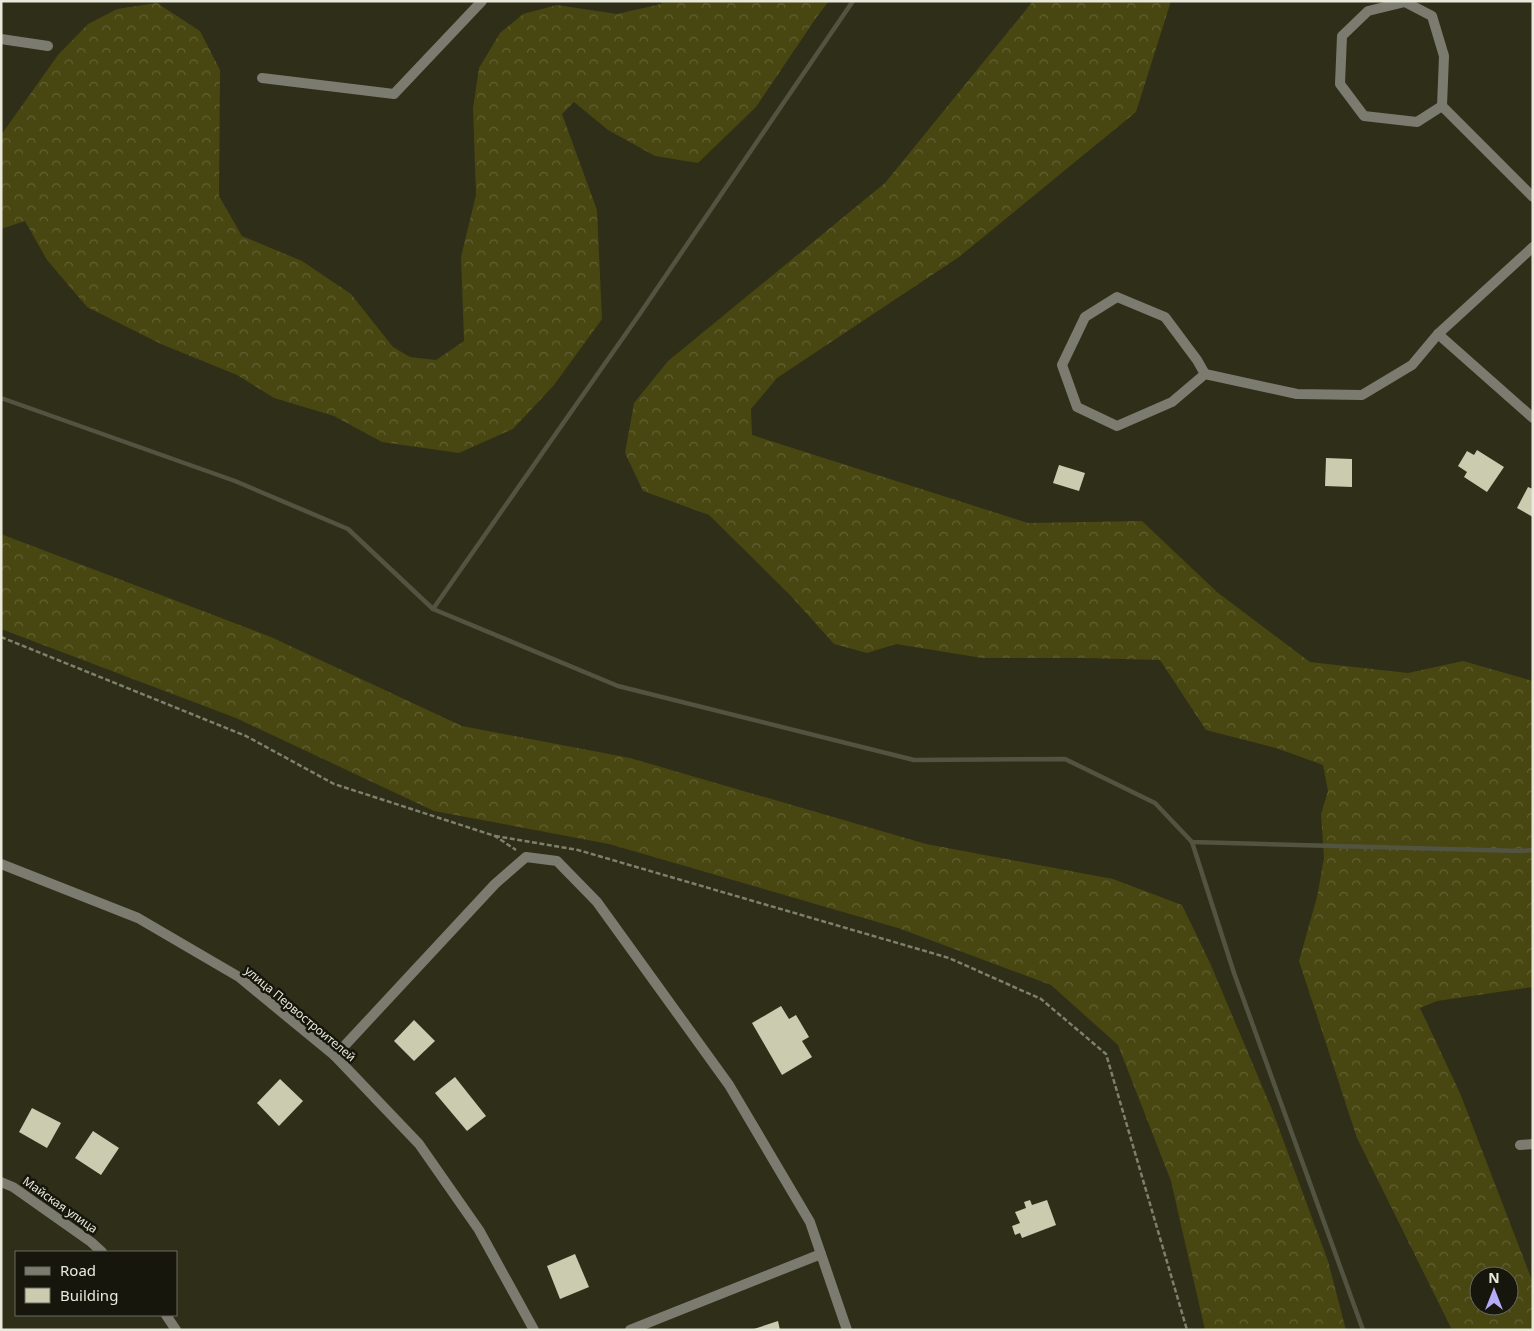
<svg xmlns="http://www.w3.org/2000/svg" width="1534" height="1331" font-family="'Noto Sans',sans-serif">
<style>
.forest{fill:url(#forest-crowns);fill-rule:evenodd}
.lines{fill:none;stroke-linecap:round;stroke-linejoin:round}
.stream{stroke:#535342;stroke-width:4.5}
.building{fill:#cbcbb0}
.path{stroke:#7f7f6c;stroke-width:2.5;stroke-dasharray:5 2.5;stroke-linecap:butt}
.minor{stroke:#7b7b70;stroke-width:10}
.labels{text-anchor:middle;stroke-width:5;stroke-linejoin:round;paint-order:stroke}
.street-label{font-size:12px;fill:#e9eadc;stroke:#16160c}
</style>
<defs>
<pattern id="forest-crowns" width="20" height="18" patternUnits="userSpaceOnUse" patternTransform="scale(1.25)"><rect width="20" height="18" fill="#484611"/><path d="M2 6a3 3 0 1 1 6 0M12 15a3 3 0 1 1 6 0" fill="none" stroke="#626133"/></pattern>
</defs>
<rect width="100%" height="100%" fill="#2f2e18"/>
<g class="forest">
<polygon points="663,1 829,1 816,18 756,107 698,163 655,156 608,130 574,102 562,114 597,210 602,319 554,385 513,429 459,453 382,442 334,416 274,398 237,375 161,344 87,307 47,260 25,221 1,229 1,135 58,55 88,24 117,9 157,3 200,31 220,70 219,196 242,236 302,261 351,294 393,347 410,357 436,360 464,341 461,257 476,195 473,108 479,68 500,33 523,14 557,5 617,14 661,4"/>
<path d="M1033,1H1171L1136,112L959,257L777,378L751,409L752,435L1028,523L1142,521L1217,592L1310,662L1408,673L1463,661L1533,681V987L1437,1001L1420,1008L1460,1093L1533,1283V1330H1452L1357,1138L1299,961L1317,897L1324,858L1321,814L1328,791L1323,765L1276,748L1206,730L1160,660L1084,658H982L896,644L867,653L834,644L790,595L709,515L643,491L625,453L634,403L668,361L885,183ZM1479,1276H1509V1306H1479Z"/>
<polygon points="1,534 271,637 462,726 630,758 926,844 1113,879 1182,905 1210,963 1271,1107 1328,1261 1346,1330 1205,1330 1171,1181 1118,1045 1051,985 898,928 609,844 434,811 236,718 1,629"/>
</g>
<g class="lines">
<g class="stream">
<polyline points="1,398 235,481 348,529 433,609 618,686 914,760 1065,759 1155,803 1192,842 1521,851 1533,850"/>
<polyline points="433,609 639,315 853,1"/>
<polyline points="1192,842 1234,973 1363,1330"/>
</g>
</g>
<g class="building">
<polygon points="1477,450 1504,467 1487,492 1464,477 1467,472 1458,466 1467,451 1474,455"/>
<polygon points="1326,458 1352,459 1352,487 1325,486"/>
<polygon points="1059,465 1085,473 1079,491 1053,483"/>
<polygon points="1528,487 1533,489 1533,517 1517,508"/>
<polygon points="781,1006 789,1019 796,1015 809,1037 802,1041 812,1057 782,1075 752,1023"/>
<polygon points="414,1020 435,1041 414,1061 394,1041"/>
<polygon points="455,1077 486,1116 467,1131 435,1093"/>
<polygon points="280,1079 303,1101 279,1126 257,1103"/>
<polygon points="32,1108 61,1123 47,1148 19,1132"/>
<polygon points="93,1131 119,1148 101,1175 75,1158"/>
<polygon points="1030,1200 1032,1205 1047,1200 1056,1225 1022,1238 1020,1233 1015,1235 1012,1226 1020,1223 1015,1212 1026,1208 1024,1202"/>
<polygon points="575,1254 589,1287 560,1299 547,1266"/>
<polygon points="778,1321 780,1330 754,1330 754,1329"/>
</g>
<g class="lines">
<g class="path">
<polyline points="1,637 246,736 334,784 495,836 516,850"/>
<polyline points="495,836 578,850 949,958 1041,999 1106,1054 1187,1330"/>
</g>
<g class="minor">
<polyline points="1,39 48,46"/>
<polyline points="262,78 394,94 482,1"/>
<polyline points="1442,106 1417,122 1364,116 1340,84 1342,36 1368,11 1405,2 1432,16 1444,56 1442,106 1533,197"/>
<polyline points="1438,334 1533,418"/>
<polyline points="1205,374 1172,402 1117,426 1077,407 1062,365 1085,317 1117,297 1165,317 1197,360 1205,374 1297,394 1362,395 1412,365 1438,334 1533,247"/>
<polyline points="1,864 138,918 239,977 335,1056 419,1144 479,1230 534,1330"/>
<polyline points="335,1056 495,884 526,857 557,861 597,902 729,1085 810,1222 847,1330"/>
<polyline points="1520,1145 1533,1144"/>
<polyline points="1,1182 13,1187 91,1242 102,1252"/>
<polyline points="166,1315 176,1330"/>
<polyline points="630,1330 821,1254"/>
</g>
</g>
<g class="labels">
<g class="street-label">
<text transform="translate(300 1014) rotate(40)" y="4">улица Первостроителей</text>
<text transform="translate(60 1205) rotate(35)" y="4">Майская улица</text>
</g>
</g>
<rect width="1534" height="1331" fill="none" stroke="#e9eadc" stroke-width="5"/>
<rect x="15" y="1251" width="162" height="65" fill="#16160c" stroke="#6a6b5f"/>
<rect x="25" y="1267" width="25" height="8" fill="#7b7b70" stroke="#6a6b5f"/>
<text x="60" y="1276" font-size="15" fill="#e9eadc">Road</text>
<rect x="25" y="1288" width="25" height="15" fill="#cbcbb0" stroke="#6a6b5f"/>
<text x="60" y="1301" font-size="15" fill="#e9eadc">Building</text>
<g transform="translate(1494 1291)"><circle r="24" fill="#16160c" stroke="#6a6b5f"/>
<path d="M0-4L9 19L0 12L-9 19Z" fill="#b4acf9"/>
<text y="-8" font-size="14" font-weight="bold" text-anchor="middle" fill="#e9eadc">N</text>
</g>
</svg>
